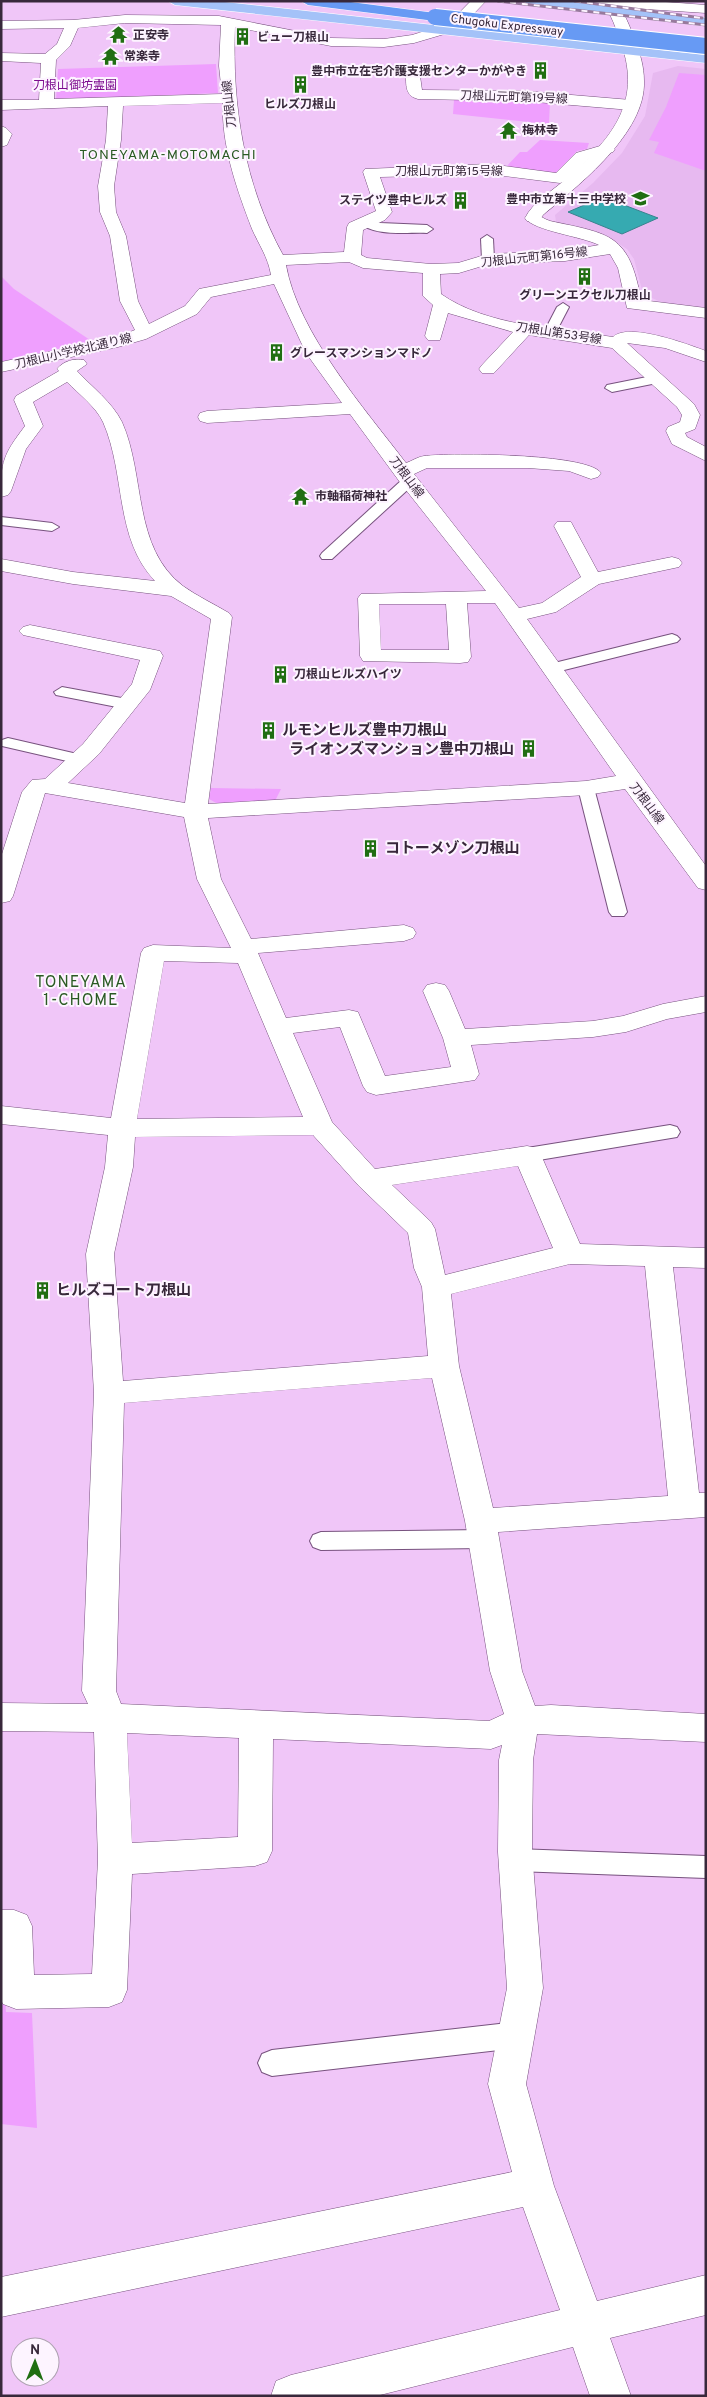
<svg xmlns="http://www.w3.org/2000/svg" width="707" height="2397" font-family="Overpass,'Noto Sans JP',sans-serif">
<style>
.built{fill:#e7b9f0}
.green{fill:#ef9ffe}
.water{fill:#36aab1;stroke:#37838e}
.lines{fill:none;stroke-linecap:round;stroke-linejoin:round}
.service-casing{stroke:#77527e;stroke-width:2}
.minor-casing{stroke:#77527e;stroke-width:1}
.tertiary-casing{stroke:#77527e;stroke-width:1}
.primary-casing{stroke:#fff;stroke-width:1}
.motorway-casing{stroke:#fff;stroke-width:1}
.service{fill:#fff;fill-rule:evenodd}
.minor{fill:#fff;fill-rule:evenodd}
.tertiary{fill:#fff;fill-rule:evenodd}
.primary{fill:#a4c2f8;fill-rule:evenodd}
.motorway{fill:#679af4;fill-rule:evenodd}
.rail-casing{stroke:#987a9d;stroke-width:3}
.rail{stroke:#fdf4ff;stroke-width:2;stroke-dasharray:6;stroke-linecap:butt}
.motorway-bridge-casing{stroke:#fff;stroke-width:18;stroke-linecap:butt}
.motorway-bridge{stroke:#679af4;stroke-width:16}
.labels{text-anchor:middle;stroke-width:4;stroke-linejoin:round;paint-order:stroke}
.far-street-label{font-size:12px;fill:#38283b;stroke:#fdf4ff}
.far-poi-label{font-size:12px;font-weight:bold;fill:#38283b;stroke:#fdf4ff;text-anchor:start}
.far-park-label{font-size:12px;fill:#7d0c8f;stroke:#fdf4ff}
.far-neighbourhood-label{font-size:14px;letter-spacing:1px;fill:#2a5a23;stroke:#fdf4ff}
.poi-label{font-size:15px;font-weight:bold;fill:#38283b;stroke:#fdf4ff;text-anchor:start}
.neighbourhood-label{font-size:16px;letter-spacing:1px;fill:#2a5a23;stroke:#fdf4ff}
</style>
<rect width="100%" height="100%" fill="#f0c6f8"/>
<polygon class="built" points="678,66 706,69 706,310 670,306 643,294 634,259 627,249 608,237 556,222 555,215 593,183 622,153 645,116 653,73"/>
<g class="green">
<polygon points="216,64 218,93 56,100 58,69"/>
<polygon points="679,73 706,75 706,171 654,153 659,142 649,140 666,107"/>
<polygon points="454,100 550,102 549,124 453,114"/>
<polygon points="540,140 589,143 587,149 577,151 558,173 551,174 506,167 520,152 527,152"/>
<polygon points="1,276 14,289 93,342 1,363"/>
<polygon points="211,788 281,789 275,801 218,804 209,799"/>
<polygon points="1,1951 6,2012 32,2013 37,2128 1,2124"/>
</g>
<polygon class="water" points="603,197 658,218 622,234 568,212"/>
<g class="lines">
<defs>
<g id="service">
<path d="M365,218L380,223L427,225L433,229L427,233C408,232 373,237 359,222L361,219Z"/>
<polygon points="487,235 493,239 494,259 488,263 482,259 481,239"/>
<polygon points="563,303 569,307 556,332 550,336 545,335 544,332 557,307"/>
<polygon points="657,375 664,379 662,382 612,392 605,388 607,385"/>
<polygon points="409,477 416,481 414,484 332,559 322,559 320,556 322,553 404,478"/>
<polygon points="1,517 52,523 59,527 52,531 1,525"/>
<polygon points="672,634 677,636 680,639 677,642 552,673 544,668 546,665"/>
<polygon points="62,687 127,699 135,704 127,709 56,695 54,692"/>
<polygon points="8,738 86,756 88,759 80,764 2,746 2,740"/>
<polygon points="586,783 592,784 594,788 627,912 624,916 612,916 609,912 578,788 580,784"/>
<polygon points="670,1125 677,1127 680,1132 677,1137 527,1162 520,1160 517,1155 520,1150 527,1148"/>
<polygon points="484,1530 492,1533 495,1539 492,1545 484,1548 321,1550 313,1547 310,1541 313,1535 321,1532"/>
<polygon points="516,1849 706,1856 706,1878 516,1871 507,1868 503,1860 507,1852"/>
<polygon points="516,2022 526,2026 529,2035 526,2044 516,2048 272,2076 262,2072 258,2063 262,2054 272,2050"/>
</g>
<g id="minor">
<path d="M471,1H486L458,30L414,43L384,47L331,46L235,27C232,106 244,184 283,255L344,252L347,227L349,223L376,211L363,172L365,169L489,164L556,173L576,153L607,144L615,149L613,152L588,159L566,181L560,183L489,174L380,177L392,212L385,220L363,230L361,255L367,258L431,264L458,263L488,254L565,251L599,245C581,236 534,231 525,218L533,213C539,215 544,219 550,221C611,234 629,234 641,300L706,308V318L627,308L618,268L610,254L565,261L489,264L459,273L440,274L441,294C486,326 559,329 613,337C628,322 687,344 706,351V362L665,348L627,343L694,404L700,415L695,429L685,433L687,437L706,447V461L672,444L666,431L668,427L680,422L682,415L677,407L612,348L529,335L494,373H482L479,369L482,365L513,332L448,313L440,340H428L425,336L433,305L423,296V273L363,268L349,262L286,265C298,333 365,409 406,463C412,461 417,457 424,456C450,453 587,453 601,473L598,477L591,479L569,471L528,468H427L414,474L519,608L542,603L581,577L554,526L557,522H571L598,572L672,557L679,559L682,563L679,567L599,584L556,612L527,619L706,866V890L698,888L625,789L586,795L208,818L221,879L251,939L404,925L413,928L416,933L413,938L404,941L258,953L286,1018L349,1010L358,1012L385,1076L451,1067L443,1038L423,991L427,985L436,983L445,985L449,991L465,1029L593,1021L623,1016L663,1004L706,996V1012L667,1019L626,1032L593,1037L471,1045L479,1074L475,1080L376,1095L367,1092L363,1086L340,1027L293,1033L332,1122L375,1169L527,1146L537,1148L541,1155L580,1244L706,1248V1268L673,1267L699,1493H706V1517L498,1532L522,1671L535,1706L551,1705L706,1714V1742L537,1734L533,1760L532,1852L543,1988L526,2084L554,2186L597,2301L706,2275V2315L610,2338L631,2396H590L573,2347L376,2396H271L276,2381L291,2375L560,2310L523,2207L1,2317V2277L512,2172L488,2084L507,1988L498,1852L499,1760L502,1745L491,1749L273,1739L272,1851L267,1862L255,1866L132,1874L127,1990L122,2002L109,2007L16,2009L3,2004L1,2000V1910H14L27,1915L32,1926L34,1975L92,1974L98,1860L94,1732L1,1731V1703L88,1704L82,1691L94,1393L86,1254L105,1167L108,1135L1,1124V1106L111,1118L141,953L144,948L153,945L231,948L197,879L184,817L45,793L13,896L10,901L1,903V857L22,792L32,780L45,779L83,744L132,684L140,660L23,635L19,631L23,627L30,625L160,651L163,656L150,690L99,754L68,783L185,803L211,619L171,596L73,584L1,571V559L73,572L155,581C114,538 126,474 103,422C96,407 79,394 67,382L33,402L43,426L26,449L11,491L8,495L1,497C1,461 3,455 25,426L14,400L16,396L59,371L57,369C63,361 75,358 84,360L87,364L77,371C92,387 112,402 122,422C146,476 132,547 183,586C197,596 214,604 229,613L232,617L208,804L586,781L616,776L495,603H467L471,657L468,662L460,663L363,661L360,656L358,598L361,594L486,591L402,485L350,414L207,423L200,421L198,417L200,413L207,411L342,403L306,353L274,284L211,297L197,314L146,339L118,347L1,372V362L114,338L135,330L120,301L110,236L100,212L98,186L106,140L108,106L1,110V100H39L41,63L1,61V53L45,54L57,44L64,28L1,29V21L73,20L125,15L219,16L331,38L384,39L412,35L448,24ZM125,23L221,25L219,66L222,94L54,99L56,60L70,46L78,28ZM223,103C221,145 237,190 252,229C259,245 268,257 271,275L199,289L185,306L149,324L138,301L126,236L116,212L114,186L121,140L123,106ZM379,604H446L449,650H381ZM164,961L238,963L303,1117L137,1119ZM313,1135L359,1186L408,1233L414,1268L422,1287L428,1356L123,1381L114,1254L133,1167L135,1137ZM518,1166L553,1248L445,1275L435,1229L431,1222L392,1185ZM570,1264L645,1266L668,1496L493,1508L459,1366L451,1294ZM432,1378L465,1521L490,1671L504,1714L489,1721L121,1704L116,1691L124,1403ZM127,1733L239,1738L238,1837L132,1843Z"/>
<polygon points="652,1 706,5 706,13 630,8 571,10 564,6 571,2"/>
<path d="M413,72L420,76L422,90L524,91L631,100L639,105L631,110L524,101L418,99C406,96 406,87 406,76Z"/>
<polygon points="1,126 6,128 12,134 7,145 1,147"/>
</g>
<path id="tertiary" d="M602,1L617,2C625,14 630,27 635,40C640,54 644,66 644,81C646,133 579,185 543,215L539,221H527L525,218C533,202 552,191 566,179C610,140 643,104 621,43C616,28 611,14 602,1Z"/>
<g id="primary">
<polygon points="168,1 216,1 706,55 706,63 175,5"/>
<polygon points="523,1 567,1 706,18 706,26 530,5"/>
</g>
<polygon id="motorway" points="301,1 343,1 435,13 442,17 435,21 308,5"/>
</defs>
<use href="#service" class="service-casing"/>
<use href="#minor" class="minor-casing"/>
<use href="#tertiary" class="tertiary-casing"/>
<use href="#primary" class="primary-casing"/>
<use href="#motorway" class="motorway-casing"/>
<use href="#service" class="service"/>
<use href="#minor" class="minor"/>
<use href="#tertiary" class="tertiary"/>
<use href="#primary" class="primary"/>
<use href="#motorway" class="motorway"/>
<defs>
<g id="rail">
<polyline points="498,1 706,25"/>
<polyline points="575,1 702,18"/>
</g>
</defs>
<use href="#rail" class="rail-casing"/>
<use href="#rail" class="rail"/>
<defs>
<polyline id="motorway-bridge" points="435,17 706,46"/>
</defs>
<use href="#motorway-bridge" class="motorway-bridge-casing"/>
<use href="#motorway-bridge" class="motorway-bridge"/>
</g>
<defs>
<symbol id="temple-bare" viewBox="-9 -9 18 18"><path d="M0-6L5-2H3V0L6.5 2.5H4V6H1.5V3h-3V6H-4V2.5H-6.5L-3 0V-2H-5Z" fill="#206e12" stroke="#fdf4ff" stroke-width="2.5" paint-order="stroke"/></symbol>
<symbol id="building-bare" viewBox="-9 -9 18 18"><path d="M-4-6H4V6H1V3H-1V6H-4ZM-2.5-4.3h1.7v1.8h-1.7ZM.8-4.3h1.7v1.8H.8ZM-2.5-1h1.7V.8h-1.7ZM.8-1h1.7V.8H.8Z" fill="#206e12" stroke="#fdf4ff" stroke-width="2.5" paint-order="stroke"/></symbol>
<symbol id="school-bare" viewBox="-9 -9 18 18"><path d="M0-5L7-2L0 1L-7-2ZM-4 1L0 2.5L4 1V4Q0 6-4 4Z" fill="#206e12" stroke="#fdf4ff" stroke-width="2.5" paint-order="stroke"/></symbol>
</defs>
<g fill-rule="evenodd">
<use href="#temple-bare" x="106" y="22" width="25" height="25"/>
<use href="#building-bare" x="230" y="24" width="25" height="25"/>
<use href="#temple-bare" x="98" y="44" width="25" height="25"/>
<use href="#building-bare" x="528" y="58" width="25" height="25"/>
<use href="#building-bare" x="288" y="72" width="25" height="25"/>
<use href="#temple-bare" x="496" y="118" width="25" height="25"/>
<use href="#school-bare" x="628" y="186" width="25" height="25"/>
<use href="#building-bare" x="448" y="188" width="25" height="25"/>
<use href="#building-bare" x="572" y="264" width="25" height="25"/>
<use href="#building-bare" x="264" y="340" width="25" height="25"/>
<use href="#temple-bare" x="288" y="484" width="25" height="25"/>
<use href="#building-bare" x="268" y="662" width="25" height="25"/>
<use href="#building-bare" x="256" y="718" width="25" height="25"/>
<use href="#building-bare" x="516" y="736" width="25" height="25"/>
<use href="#building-bare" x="358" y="836" width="25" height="25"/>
<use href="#building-bare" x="30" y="1278" width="25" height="25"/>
</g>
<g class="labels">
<g class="far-street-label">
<text transform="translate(507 25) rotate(7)" y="4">Chugoku Expressway</text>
<text transform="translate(514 97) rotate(2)" y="4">刀根山元町第19号線</text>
<text transform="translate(229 104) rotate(-96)" y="4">刀根山線</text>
<text x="449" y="175">刀根山元町第15号線</text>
<text transform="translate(534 257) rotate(-6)" y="4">刀根山元町第16号線</text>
<text transform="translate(559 333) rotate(9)" y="4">刀根山第53号線</text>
<text transform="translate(73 351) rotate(-13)" y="4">刀根山小学校北通り線</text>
<text transform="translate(407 477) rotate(53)" y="4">刀根山線</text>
<text transform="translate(647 803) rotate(53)" y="4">刀根山線</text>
</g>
<g class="far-poi-label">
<text x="133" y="39">正安寺</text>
<text x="257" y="41">ビュー刀根山</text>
<text x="124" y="60">常楽寺</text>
<text x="527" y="75" text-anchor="end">豊中市立在宅介護支援センターかがやき</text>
<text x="300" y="108" text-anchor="middle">ヒルズ刀根山</text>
<text x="522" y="134">梅林寺</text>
<text x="626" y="203" text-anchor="end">豊中市立第十三中学校</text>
<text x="447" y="204" text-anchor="end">ステイツ豊中ヒルズ</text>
<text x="585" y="299" text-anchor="middle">グリーンエクセル刀根山</text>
<text x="290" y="357">グレースマンションマドノ</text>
<text x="315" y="500">市軸稲荷神社</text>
<text x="294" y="678">刀根山ヒルズハイツ</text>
</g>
<g class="far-park-label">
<text x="75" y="89">刀根山御坊霊園</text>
</g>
<g class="far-neighbourhood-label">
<text x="168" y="159">TONEYAMA-MOTOMACHI</text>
</g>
<g class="poi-label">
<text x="282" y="735">ルモンヒルズ豊中刀根山</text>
<text x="514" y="754" text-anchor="end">ライオンズマンション豊中刀根山</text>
<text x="385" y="853">コトーメゾン刀根山</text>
<text x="56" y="1295">ヒルズコート刀根山</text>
</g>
<g class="neighbourhood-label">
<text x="81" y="987">TONEYAMA<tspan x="81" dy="18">1-CHOME</tspan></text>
</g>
</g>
<rect width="707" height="2397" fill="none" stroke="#38283b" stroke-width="5"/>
<g transform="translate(35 2362) rotate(1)"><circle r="24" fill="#fdf4ff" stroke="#aea2b1"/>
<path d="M0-4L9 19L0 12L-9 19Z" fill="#206e12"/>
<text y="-8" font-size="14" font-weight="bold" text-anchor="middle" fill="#38283b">N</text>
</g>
</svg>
